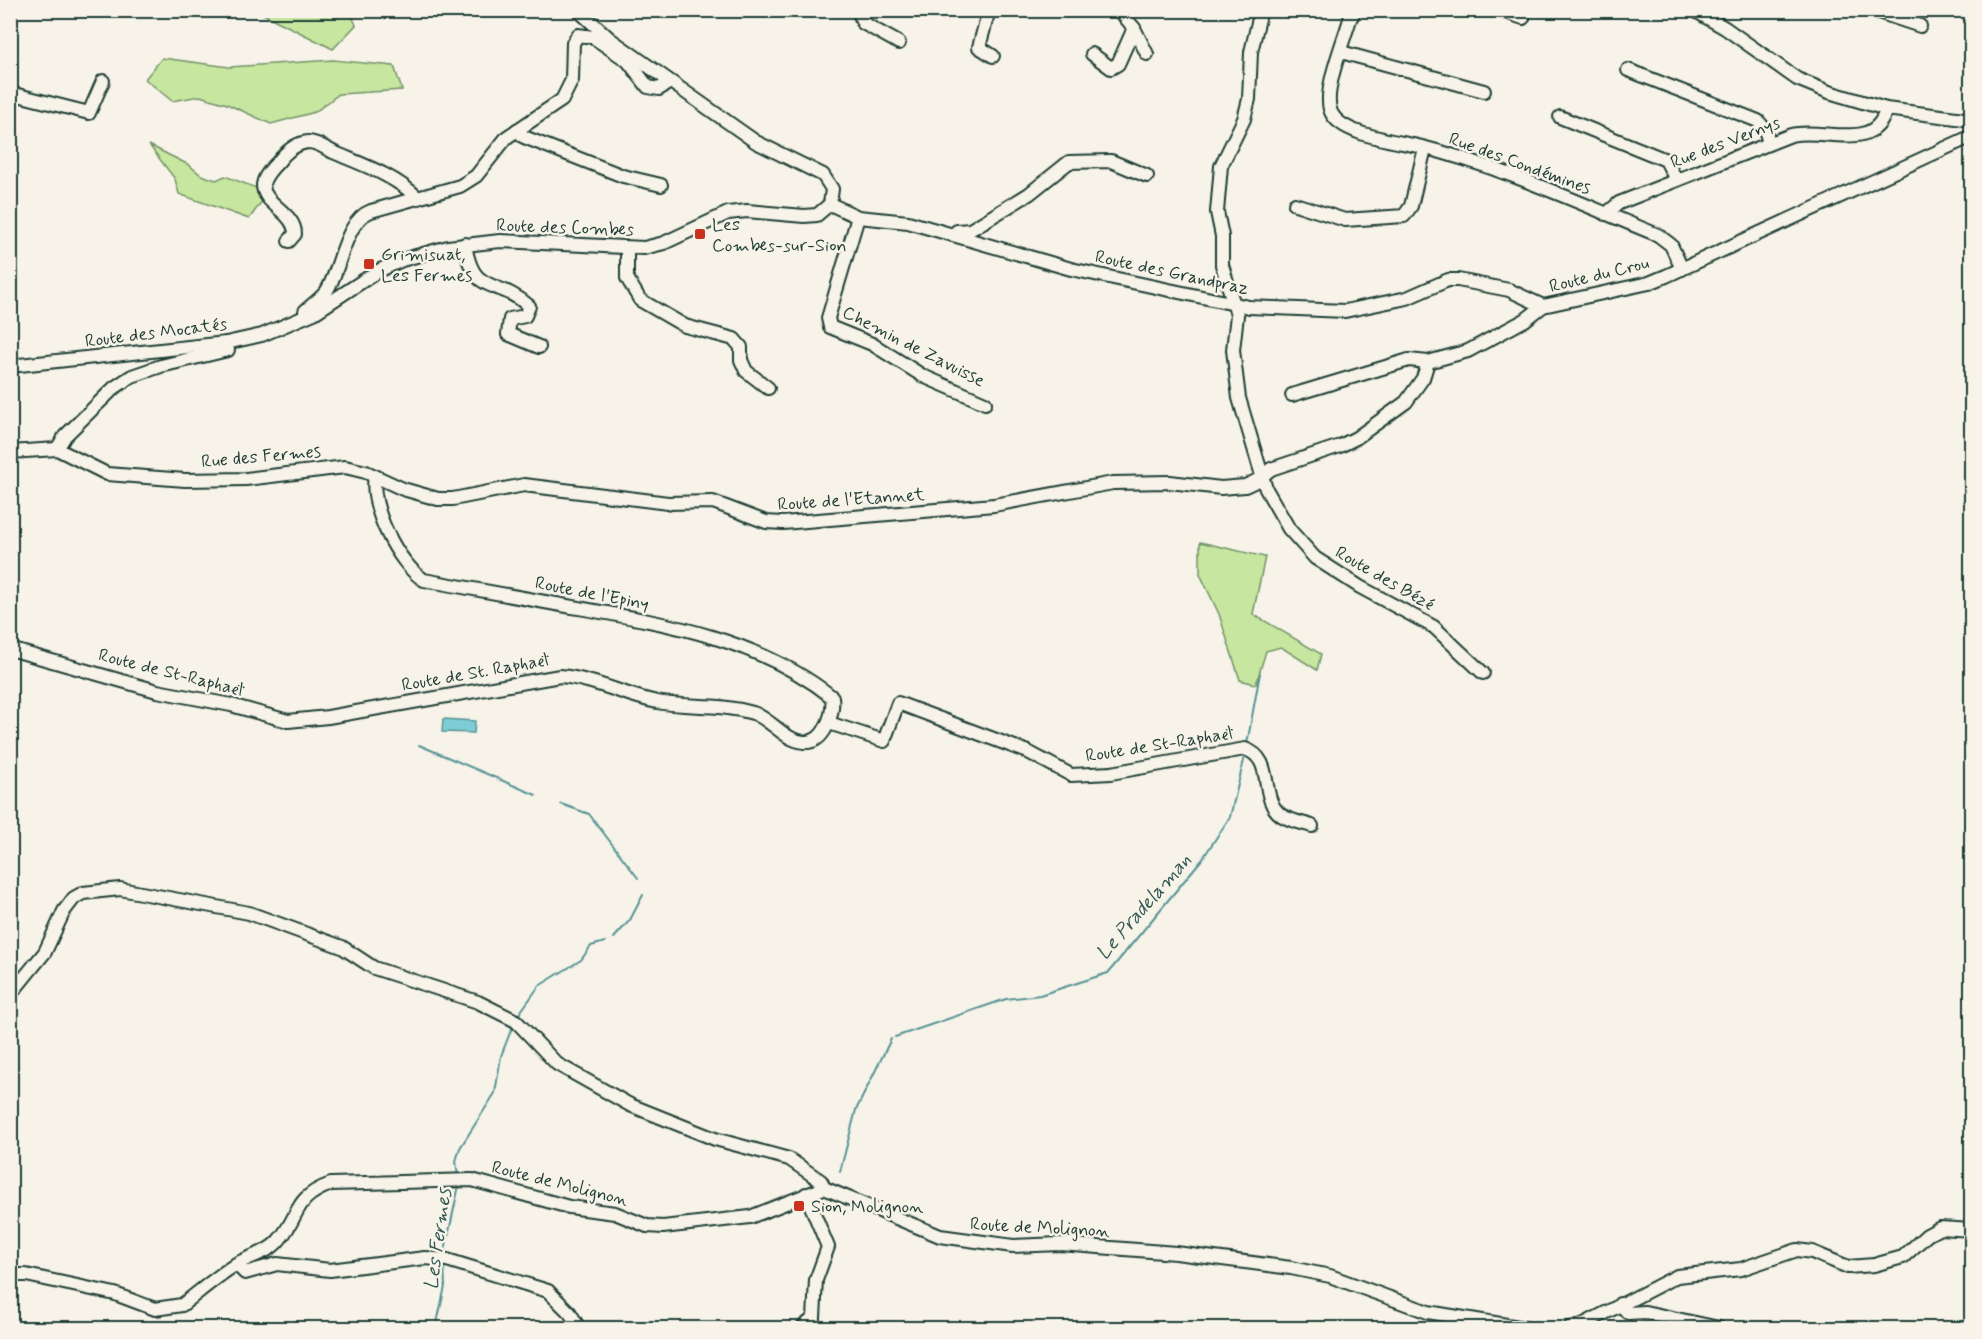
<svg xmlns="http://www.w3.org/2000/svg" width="1982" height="1339" font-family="Mynerve,sans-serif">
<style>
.green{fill:#c7e69f;stroke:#73926a;stroke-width:1.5}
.water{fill:#7dcdd6;stroke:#579395;stroke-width:1.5}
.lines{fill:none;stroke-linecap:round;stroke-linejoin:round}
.stream{stroke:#579395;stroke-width:2}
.minor-casing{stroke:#1f3d34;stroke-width:16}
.minor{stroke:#f7f3e8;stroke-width:12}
.poi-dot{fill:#c8321e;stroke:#f7f3e8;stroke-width:2}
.labels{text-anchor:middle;stroke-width:5;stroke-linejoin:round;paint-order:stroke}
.street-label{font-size:18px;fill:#1f3d34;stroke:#f7f3e8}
.poi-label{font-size:18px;fill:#1f3d34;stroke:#f7f3e8;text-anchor:start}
.water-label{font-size:20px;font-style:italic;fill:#325a54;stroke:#f7f3e8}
</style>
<rect width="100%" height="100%" fill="#f7f3e8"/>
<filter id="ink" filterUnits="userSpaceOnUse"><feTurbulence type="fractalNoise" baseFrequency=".0167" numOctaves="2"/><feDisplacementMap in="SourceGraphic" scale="12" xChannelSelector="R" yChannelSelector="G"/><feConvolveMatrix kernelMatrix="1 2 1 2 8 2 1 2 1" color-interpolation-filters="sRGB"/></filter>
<g filter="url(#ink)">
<g class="green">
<polygon points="257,11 350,11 356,25 333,49"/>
<polygon points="162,58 229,67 333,60 394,66 402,90 339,94 315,112 271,124 227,104 200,96 172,101 145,79"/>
<polygon points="149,145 189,165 201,175 216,180 225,176 259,189 263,200 249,219 179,194 175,179"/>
<polygon points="1200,542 1265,557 1253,614 1321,654 1317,670 1281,647 1266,651 1256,684 1240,680 1219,614 1200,574"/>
</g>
<polygon class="water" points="443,719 475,721 474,733 442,732"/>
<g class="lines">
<g class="stream">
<polyline points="1247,744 1260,673"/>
<polyline points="419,745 536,795"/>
<polyline points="561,804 589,814 638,878"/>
<polyline points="614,938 630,920 643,895"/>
<polyline points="519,1014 539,986 581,960 591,946 605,942"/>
<polyline points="895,1037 1006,999 1040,995 1108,973 1203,858 1230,817 1245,756"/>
<polyline points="840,1172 856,1110 891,1039"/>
<polyline points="458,1176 456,1161 460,1148 495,1093 501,1056 513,1025"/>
<polyline points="444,1255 459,1185"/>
<polyline points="436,1328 445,1286 444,1264"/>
<polyline points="783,1328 798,1327"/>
</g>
<defs>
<g id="minor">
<polyline points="858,10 863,23 899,43"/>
<polyline points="989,10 979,47 993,56"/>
<polyline points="1119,10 1134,28 1147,54"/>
<polyline points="1261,10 1251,52 1249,99 1244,119 1221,166 1217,212 1222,236 1222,265 1237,315 1233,350 1239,398 1266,489 1289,529 1315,558 1360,587 1434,627 1483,673"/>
<path d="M1355,10L1350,19C1344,41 1322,92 1331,112C1341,136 1399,141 1422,147C1503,167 1581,204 1658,235L1671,245L1682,269"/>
<polyline points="1499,10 1523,18"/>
<polyline points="1694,10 1725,28 1797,79 1829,92 1886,109 1972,120"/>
<polyline points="1872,10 1920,26"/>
<polyline points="1341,52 1484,91"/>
<polyline points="1092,54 1111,68 1118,64 1134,28"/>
<polyline points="1628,70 1758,121 1765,129 1769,143"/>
<polyline points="10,93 89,113 103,81"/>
<polyline points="1560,117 1666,160 1676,180"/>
<polyline points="517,130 524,137 623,176 661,185"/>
<polyline points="830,204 858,217 908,222 1071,269 1249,307 1345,311 1407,298 1448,280 1458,280 1509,290 1543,306"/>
<polyline points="1295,204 1345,220 1404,216 1411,206 1425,148"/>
<path d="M1606,214L1619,203L1791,135C1823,127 1876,153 1886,109"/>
<polyline points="858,217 828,318 830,327 872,344 923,376 985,403"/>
<polyline points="953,235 957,231 970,230 1029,194 1069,162 1111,161 1147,176"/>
<path d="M289,241L295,234C295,212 263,205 263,185C264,176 272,168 278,162C285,153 295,143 308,142C317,142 325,148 333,152C363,165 394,175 418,198"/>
<path d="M465,244C473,297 496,277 529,306L525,316L510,319L508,334L539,347"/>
<polyline points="627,249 627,278 640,300 685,326 734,339 741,347 741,360 746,371 768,388"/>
<path d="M305,311C312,305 320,299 326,292C341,270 344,221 371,211L460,186L476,176L507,137L562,100L572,80L573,43L578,35L593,37L628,61L648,87L659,89L670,82"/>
<polyline points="10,366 226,343 262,335 314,313 378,271 402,260 448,247 500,241 644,248 664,243 728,213 747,211 804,216 817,215 830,204 832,189 823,175 756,142 610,39 578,10"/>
<polyline points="1292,395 1409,360 1428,362"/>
<polyline points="57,449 65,436 114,388 132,376 161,366 228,350"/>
<polyline points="10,452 57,449 107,474 185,480 246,479 345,467 366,472 403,489 438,499 453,499 524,485 668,503 713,502 766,522 783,523 994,505 1113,483 1170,482 1221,488 1245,486 1256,481 1271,469 1340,446 1356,438 1406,402 1423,378 1428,362 1468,351 1525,320 1543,306 1649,283 1666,276 1972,136"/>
<path d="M10,649L157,691L231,705L288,721L328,717L560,676C594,679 624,695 657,702C689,708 718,703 753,713C771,719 785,741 804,742C825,744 834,713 832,697C757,637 658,622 567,606C519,597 471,589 424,580C398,564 369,506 375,476"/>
<path d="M829,723L884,741L898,703L1028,752L1071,775L1111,773L1245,749C1276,759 1258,798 1281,815C1290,821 1303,823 1312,826"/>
<polyline points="10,995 45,952 64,911 74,898 83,893 120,889 249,913 342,947 374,968 478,1002 516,1021 557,1064 630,1105 715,1139 789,1159 821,1181 824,1188"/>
<polyline points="236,1264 245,1273 277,1264 330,1270 425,1258 447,1260 548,1291 570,1313 579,1328"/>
<path d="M10,1275H26L115,1294L155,1309L182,1305C199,1292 216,1277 235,1265C248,1256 268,1254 279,1240C301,1215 292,1198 331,1184L472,1180L569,1207L615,1213L647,1226L663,1227L750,1217L824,1188L940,1236L1013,1246L1060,1244L1176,1253L1291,1268L1330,1276L1428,1312L1525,1328"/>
<polyline points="1620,1304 1628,1313 1645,1312 1719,1328"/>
<polyline points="802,1328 814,1318 816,1280 828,1247 806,1194"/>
<polyline points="1569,1328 1580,1326 1677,1276 1741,1269 1797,1250 1812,1252 1848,1267 1874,1265 1903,1257 1927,1235 1940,1228 1972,1230"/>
</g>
</defs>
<use href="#minor" class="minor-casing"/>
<use href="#minor" class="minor"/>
</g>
</g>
<g class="poi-dot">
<rect x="694" y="228" width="12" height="12" rx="3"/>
<rect x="363" y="258" width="12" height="12" rx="3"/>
<rect x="793" y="1200" width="12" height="12" rx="3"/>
</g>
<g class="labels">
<g class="street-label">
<text transform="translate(1725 142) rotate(-21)" y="6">Rue des Vernys</text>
<text transform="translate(1520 163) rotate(20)" y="6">Rue des Condémines</text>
<text transform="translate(565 227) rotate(2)" y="6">Route des Combes</text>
<text transform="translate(1172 272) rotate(12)" y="6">Route des Grandpraz</text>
<text transform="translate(1599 274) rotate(-14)" y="6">Route du Crou</text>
<text transform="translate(156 332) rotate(-7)" y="6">Route des Mocatés</text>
<text transform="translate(914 346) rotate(27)" y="6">Chemin de Zavuisse</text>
<text transform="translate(261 456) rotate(-5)" y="6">Rue des Fermes</text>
<text transform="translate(851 499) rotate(-4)" y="6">Route de l'Etannet</text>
<text transform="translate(1385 578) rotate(30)" y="6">Route des Bézé</text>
<text transform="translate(592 593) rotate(11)" y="6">Route de l'Epiny</text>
<text transform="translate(171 672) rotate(14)" y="6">Route de St-Raphaël</text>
<text transform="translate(475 672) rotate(-10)" y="6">Route de St. Raphaël</text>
<text transform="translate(1159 744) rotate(-9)" y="6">Route de St-Raphaël</text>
<text transform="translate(560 1183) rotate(14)" y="6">Route de Molignon</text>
<text transform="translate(1040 1227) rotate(3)" y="6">Route de Molignon</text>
</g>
<g class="poi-label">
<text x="712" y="230">Les<tspan x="712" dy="21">Combes-sur-Sion</tspan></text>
<text x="381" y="260">Grimisuat,<tspan x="381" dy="21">Les Fermes</tspan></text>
<text x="811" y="1212">Sion, Molignon</text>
</g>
<g class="water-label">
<text transform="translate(1143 906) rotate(-49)" y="7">Le Pradelaman</text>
<text transform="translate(437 1239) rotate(-82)" y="7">Les Fermes</text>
</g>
</g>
<rect width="1982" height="1339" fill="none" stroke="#f7f3e8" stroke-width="36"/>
<rect x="18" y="18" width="1946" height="1303" fill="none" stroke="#1f3d34" stroke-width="2" filter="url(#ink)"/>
</svg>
